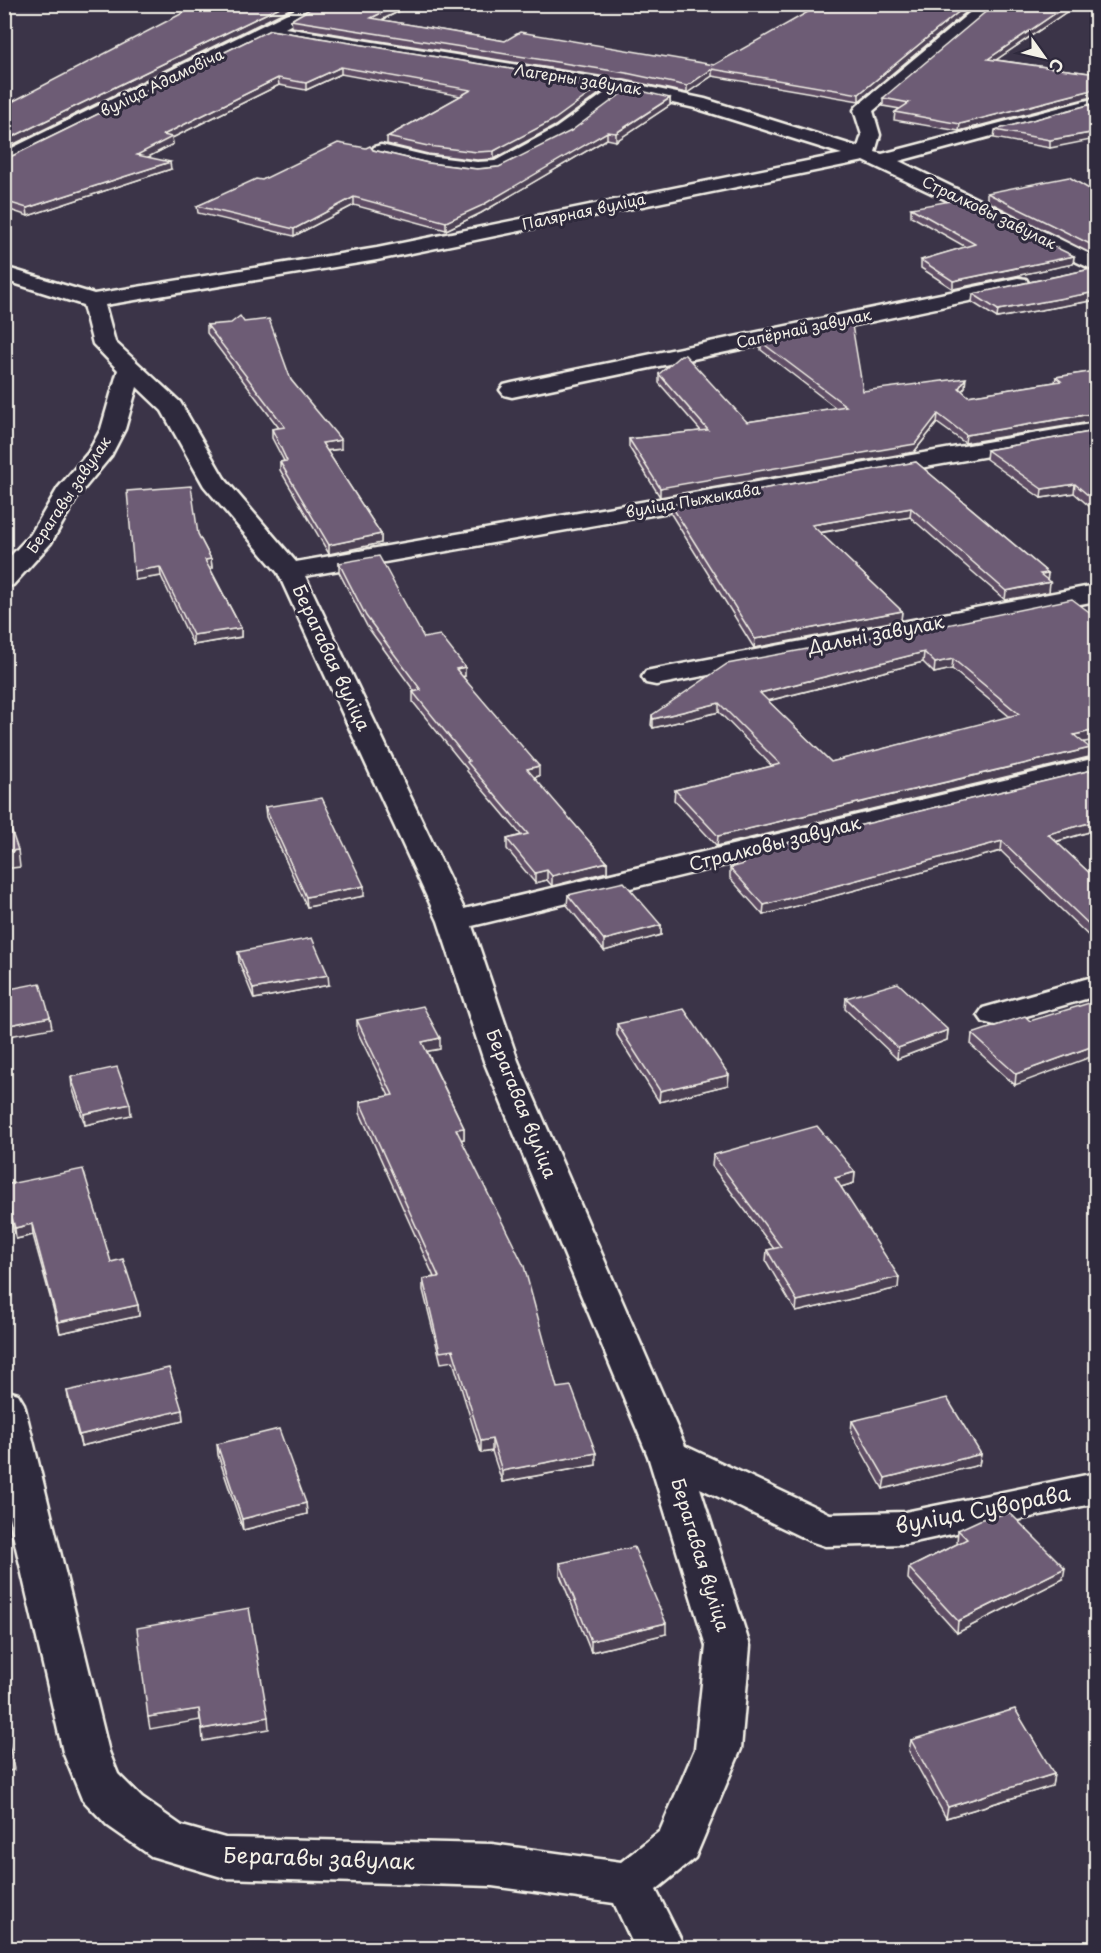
<svg xmlns="http://www.w3.org/2000/svg" width="1101" height="1953" font-family="'Playpen Sans',sans-serif">
<style>
.lines{fill:none;stroke-linecap:round;stroke-linejoin:round}
.street-casing{stroke:#f4f1e8;stroke-width:5}
.street{fill:#2f2a3d;fill-rule:evenodd}
.wall{fill:#5e4e65;stroke:#f4f1e8;stroke-width:1.5;fill-rule:evenodd}
.shaded-wall{fill:#4c4052;stroke:#f4f1e8;stroke-width:1.5}
.building{fill:#6d5b75;stroke:#f4f1e8;stroke-width:1.5;fill-rule:evenodd}
.labels{text-anchor:middle;stroke-width:6;stroke-linejoin:round;paint-order:stroke}
.far-street-label{font-size:15px;fill:#f4f1e8;stroke:#2f2a3d}
.street-label{font-size:18px;fill:#f4f1e8;stroke:#2f2a3d}
.near-street-label{font-size:21px;fill:#f4f1e8;stroke:#2f2a3d}
</style>
<rect width="100%" height="100%" fill="#3b3448"/>
<filter id="ink" filterUnits="userSpaceOnUse"><feTurbulence type="fractalNoise" baseFrequency=".0167" numOctaves="2"/><feDisplacementMap in="SourceGraphic" scale="12" xChannelSelector="R" yChannelSelector="G"/><feConvolveMatrix kernelMatrix="1 2 1 2 8 2 1 2 1" color-interpolation-filters="sRGB"/></filter>
<g filter="url(#ink)">
<g class="lines">
<defs>
<g id="street">
<polygon points="306,4 328,4 285,28 625,82 705,99 858,147 862,135 854,110 857,106 980,4 999,4 873,111 880,135 875,152 882,154 1096,98 1096,108 899,161 1096,257 1096,271 864,161 377,260 105,305 115,342 180,402 224,478 296,562 1096,423 1096,437 305,576 464,909 1096,758 1096,776 472,926 518,1061 685,1446 830,1514 905,1512 1096,1473 1096,1503 905,1544 825,1546 810,1541 700,1488 750,1646 741,1749 695,1858 656,1890 685,1948 635,1948 614,1903 492,1886 225,1878 151,1856 108,1826 82,1799 63,1752 4,1495 4,1390 18,1394 24,1404 109,1752 118,1774 142,1798 182,1826 225,1838 492,1844 621,1862 660,1831 695,1749 706,1646 648,1456 484,1061 438,921 278,573 204,486 162,411 137,387 125,429 111,456 78,496 51,543 13,585 4,587 4,563 31,534 58,488 88,453 101,429 118,370 93,344 83,305 4,280 4,267 94,294 377,248 842,154 695,108 628,93 570,136 499,172 477,174 428,168 374,155 372,151 374,147 381,145 428,156 477,162 495,161 556,128 609,90 270,35 4,166 4,152"/>
<polygon points="1018,278 1026,279 1029,284 1026,289 512,397 504,395 500,390 504,385 512,383"/>
<polygon points="1096,585 1096,601 656,685 646,683 642,677 646,671 656,669"/>
<polygon points="1096,976 1096,996 995,1025 983,1022 978,1015 983,1008"/>
</g>
</defs>
<use href="#street" class="street-casing"/>
<use href="#street" class="street"/>
</g>
<g class="wall">
<polygon points="318,4 414,4 382,20 505,41 714,65 976,4 859,101 712,76 687,93 625,80 292,27 291,20"/>
<polygon points="1078,4 996,60 1089,73 1096,70 1096,96 959,131 894,120 895,112 900,109 883,106 883,98"/>
<polygon points="1086,4 1096,4 1096,9"/>
<polygon points="270,30 603,84 603,91 555,126 494,159 477,160 428,154 387,144 387,137 461,96 341,74 306,90 279,85 172,138 173,144 148,157 171,169 28,216 4,208 4,160"/>
<polygon points="670,98 670,105 616,141 607,139 481,213 446,230 354,205 294,236 198,213 197,206 262,180 373,150 428,163 477,169 499,167"/>
<polygon points="1096,103 1050,148 994,138 995,130"/>
<polygon points="987,193 1096,193 1096,256 987,201"/>
<polygon points="911,208 1074,256 1073,264 953,289 921,268 921,260 966,247 911,216"/>
<polygon points="1096,268 1096,300 997,318 972,302 973,294"/>
<polygon points="207,325 291,380 341,449 327,451 381,534 381,543 329,554 280,470 280,462 284,461 272,438 272,429 279,428 207,333"/>
<polygon points="761,342 863,391 965,387 962,391 968,396 1055,382 1056,377 1096,371 1096,421 965,443 937,423 914,452 660,497 629,447 629,439 701,431 659,383 659,374 747,422 836,408 761,350"/>
<polygon points="1096,431 1096,512 1074,493 1041,498 986,459 987,450"/>
<polygon points="916,462 1048,573 1047,580 1049,592 1005,600 910,517 820,533 902,611 901,620 754,648 671,514 671,505"/>
<polygon points="198,534 211,559 212,568 210,568 241,628 241,637 193,645 161,576 135,580"/>
<polygon points="339,563 424,638 465,676 463,677 539,776 534,778 607,862 607,872 552,886 547,880 535,883 507,849 507,839 521,835 467,771 467,769 413,702 413,692 415,692 367,626 339,572"/>
<path d="M920,628L1089,757L717,846L674,800L675,790L772,766L719,712L653,728L651,725L652,715ZM923,662L934,673L952,669L1010,717L831,762L768,701Z"/>
<polygon points="1096,769 1096,830 1056,842 1096,879 1096,943 1001,851 763,915 730,878 730,868 736,866 735,865 736,855"/>
<polygon points="265,807 364,896 307,907 266,817"/>
<polygon points="568,895 661,925 661,935 604,951 567,905"/>
<polygon points="238,952 329,985 254,999 239,962"/>
<polygon points="846,998 948,1030 947,1040 897,1059 845,1009"/>
<polygon points="357,1020 440,1049 427,1051 464,1128 464,1139 461,1139 557,1388 596,1465 502,1482 492,1451 481,1453 453,1361 441,1363 423,1290 423,1279 434,1277 360,1113 360,1102 389,1096 357,1031"/>
<polygon points="1030,1021 1015,1085 971,1045 972,1034"/>
<polygon points="617,1024 728,1085 659,1102 617,1035"/>
<polygon points="71,1077 131,1115 85,1125 72,1087"/>
<polygon points="713,1155 855,1172 854,1183 841,1187 898,1288 796,1312 766,1261 767,1250 774,1249 712,1166"/>
<polygon points="4,1185 138,1305 139,1316 60,1333 33,1235 16,1239 5,1196"/>
<polygon points="67,1391 182,1410 183,1421 81,1446 69,1402"/>
<polygon points="852,1421 981,1454 979,1465 883,1489 851,1432"/>
<polygon points="217,1444 306,1503 307,1514 243,1530 218,1455"/>
<polygon points="958,1530 1063,1579 957,1633 908,1579 909,1568 959,1543 957,1542"/>
<polygon points="560,1563 666,1634 591,1652 560,1575"/>
<polygon points="911,1740 1054,1774 1052,1786 946,1818 909,1751"/>
</g>
<g class="shaded-wall">
<polygon points="286,4 300,4 4,149 4,141"/>
<polygon points="400,4 414,4 371,25 371,18"/>
<polygon points="968,4 976,4 859,101 859,94"/>
<polygon points="1069,4 1078,4 987,66 988,59"/>
<polygon points="341,67 341,74 306,90 306,83"/>
<polygon points="712,69 712,76 687,93 687,86"/>
<polygon points="278,78 279,85 172,138 173,144 137,163 137,155 163,135"/>
<polygon points="603,84 603,91 555,126 494,159 494,151"/>
<polygon points="1096,89 1096,96 959,131 960,124"/>
<polygon points="670,98 670,105 616,141 616,133"/>
<polygon points="607,132 607,139 481,213 446,230 446,222"/>
<polygon points="1096,132 1096,139 1050,148 1050,140"/>
<polygon points="170,162 171,169 28,216 27,208"/>
<polygon points="354,197 354,205 294,236 294,229"/>
<polygon points="1074,256 1073,264 953,289 953,281"/>
<polygon points="1096,292 1096,300 997,318 998,310"/>
<polygon points="966,378 965,387 958,396 959,388"/>
<polygon points="1096,413 1096,421 965,443 966,435"/>
<polygon points="938,414 937,423 914,452 660,497 660,488"/>
<polygon points="341,440 341,449 323,451 322,443"/>
<polygon points="1075,484 1074,493 1041,498 1042,489"/>
<polygon points="911,508 910,517 811,534 812,525"/>
<polygon points="381,534 381,543 329,554 329,545"/>
<polygon points="211,559 212,568 206,569 205,560"/>
<polygon points="160,567 161,576 135,580 134,571"/>
<polygon points="1048,573 1047,582 1040,574"/>
<polygon points="1050,582 1049,592 1005,600 1006,591"/>
<polygon points="902,611 901,620 754,648 755,639"/>
<polygon points="241,628 241,637 193,645 193,635"/>
<polygon points="924,652 923,662 759,703 760,693"/>
<polygon points="953,659 952,669 934,673 935,663"/>
<polygon points="465,667 465,676 456,678 456,669"/>
<polygon points="719,703 719,712 653,728 653,719"/>
<polygon points="1096,730 1096,740 1073,744 1074,735"/>
<polygon points="1090,748 1089,757 717,846 718,836"/>
<polygon points="539,766 539,776 527,779 527,769"/>
<polygon points="1096,821 1096,830 1047,844 1048,834"/>
<polygon points="1002,841 1001,851 763,915 764,905"/>
<polygon points="18,850 20,867 4,869 4,852"/>
<polygon points="607,862 607,872 552,886 552,876"/>
<polygon points="547,870 547,880 535,883 535,873"/>
<polygon points="364,886 364,896 307,907 306,897"/>
<polygon points="661,925 661,935 604,951 604,940"/>
<polygon points="328,975 329,985 254,999 253,989"/>
<polygon points="50,1017 52,1028 4,1037 4,1026"/>
<polygon points="948,1030 947,1040 897,1059 898,1048"/>
<polygon points="440,1038 440,1049 423,1052 422,1042"/>
<polygon points="1096,1045 1096,1055 1015,1085 1016,1074"/>
<polygon points="729,1075 728,1085 659,1102 660,1091"/>
<polygon points="130,1104 131,1115 85,1125 84,1114"/>
<polygon points="464,1128 464,1139 457,1140 456,1129"/>
<polygon points="855,1172 854,1183 834,1189 835,1178"/>
<polygon points="32,1224 33,1235 16,1239 15,1228"/>
<polygon points="899,1277 898,1288 796,1312 797,1301"/>
<polygon points="138,1305 139,1316 60,1333 58,1322"/>
<polygon points="182,1410 183,1421 81,1446 79,1435"/>
<polygon points="492,1439 492,1451 481,1453 481,1441"/>
<polygon points="596,1453 596,1465 502,1482 502,1471"/>
<polygon points="981,1454 979,1465 883,1489 885,1478"/>
<polygon points="306,1503 307,1514 243,1530 242,1519"/>
<polygon points="1065,1568 1063,1579 957,1633 958,1621"/>
<polygon points="666,1623 666,1634 591,1652 591,1641"/>
<polygon points="199,1709 200,1720 150,1729 148,1717"/>
<polygon points="268,1717 269,1729 203,1741 202,1729"/>
<polygon points="12,1758 14,1770 4,1772 4,1760"/>
<polygon points="1054,1774 1052,1786 946,1818 948,1807"/>
</g>
<g class="building">
<polygon points="200,4 286,4 4,141 4,106"/>
<polygon points="318,4 400,4 371,18 505,41 520,32 714,65 822,4 968,4 859,94 712,69 687,86 626,73 291,20"/>
<polygon points="995,4 1069,4 988,59 1089,73 1096,70 1096,89 960,124 895,112 909,103 883,98"/>
<polygon points="270,30 603,84 555,119 494,151 477,152 428,146 387,137 471,90 341,67 306,83 278,78 163,135 172,137 137,155 170,162 27,208 4,201 4,160"/>
<polygon points="629,88 670,98 616,133 607,132 481,206 446,222 354,197 294,229 197,206 256,179 262,180 338,143 366,148 370,146 373,150 428,163 477,169 499,167 571,131"/>
<polygon points="1096,103 1096,132 1050,140 995,130"/>
<polygon points="1069,177 1096,193 1096,247 987,193"/>
<polygon points="956,200 1074,256 953,281 921,260 975,244 911,208"/>
<polygon points="1096,268 1096,292 998,310 973,294"/>
<polygon points="240,316 244,322 269,319 291,380 341,440 322,443 381,534 329,545 280,462 287,461 272,429 285,427 207,325 231,323"/>
<polygon points="852,325 863,391 966,378 959,388 968,396 1061,381 1056,377 1096,371 1096,413 966,435 938,414 915,444 660,488 629,439 708,430 659,374 681,355 685,355 747,422 846,406 761,342"/>
<polygon points="1096,431 1096,502 1075,484 1042,489 987,450"/>
<polygon points="916,462 1048,573 1040,574 1050,582 1006,591 911,508 812,525 902,611 755,639 671,505"/>
<polygon points="191,486 198,534 211,559 205,560 241,628 193,635 160,567 134,571 127,491"/>
<polygon points="379,556 424,638 440,635 465,667 456,669 539,766 527,769 607,862 552,876 547,870 535,873 507,839 528,834 467,762 469,761 413,692 421,690 366,616 339,563"/>
<path d="M1072,599L1096,617V730L1074,735L1090,748L718,836L675,790L780,764L719,703L653,719L652,715L727,664L920,628L923,630ZM924,652L935,663L953,659L1019,714L831,762L760,693Z"/>
<polygon points="1096,769 1096,821 1048,834 1096,879 1096,931 1002,841 764,905 730,868 744,864 736,855"/>
<polygon points="322,798 364,886 306,897 265,807"/>
<polygon points="4,809 18,850 4,852"/>
<polygon points="624,882 661,925 604,940 568,895"/>
<polygon points="312,938 328,975 253,989 238,952"/>
<polygon points="40,983 50,1017 4,1026 4,990"/>
<polygon points="898,983 948,1030 898,1048 846,998"/>
<polygon points="1096,1001 1096,1045 1016,1074 972,1034 1025,1016 1030,1021"/>
<polygon points="423,1006 440,1038 422,1042 464,1128 456,1129 524,1266 557,1388 571,1386 596,1453 502,1471 492,1439 481,1441 453,1350 440,1352 423,1279 439,1277 360,1102 393,1095 357,1020"/>
<polygon points="684,1009 729,1075 660,1091 617,1024"/>
<polygon points="117,1067 130,1104 84,1114 71,1077"/>
<polygon points="817,1126 855,1172 835,1178 899,1277 797,1301 767,1250 781,1247 713,1155"/>
<polygon points="83,1169 111,1262 123,1259 138,1305 58,1322 32,1224 15,1228 4,1189 4,1185"/>
<polygon points="169,1368 182,1410 79,1435 67,1391"/>
<polygon points="947,1398 981,1454 885,1478 852,1421"/>
<polygon points="279,1429 306,1503 242,1519 217,1444"/>
<polygon points="1010,1513 1065,1568 958,1621 909,1568 967,1539 958,1530 982,1519"/>
<polygon points="634,1547 666,1623 591,1641 560,1563"/>
<polygon points="249,1608 268,1717 202,1729 199,1709 148,1717 137,1628"/>
<polygon points="1015,1709 1054,1774 948,1807 911,1740"/>
<polygon points="4,1723 12,1758 4,1760"/>
</g>
</g>
<g class="labels">
<g class="far-street-label">
<text transform="translate(578 80) rotate(9)" y="5">Лагерны завулак</text>
<text transform="translate(162 83) rotate(-26)" y="5">вуліца Адамовіча</text>
<text transform="translate(584 212) rotate(-12)" y="5">Палярная вуліца</text>
<text transform="translate(989 213) rotate(26)" y="5">Стралковы завулак</text>
<text transform="translate(804 329) rotate(-12)" y="5">Сапёрнай завулак</text>
<text transform="translate(69 495) rotate(-56)" y="5">Берагавы завулак</text>
<text transform="translate(693 501) rotate(-10)" y="5">вуліца Пыжыкава</text>
</g>
<g class="street-label">
<text transform="translate(876 635) rotate(-11)" y="6">Дальні завулак</text>
<text transform="translate(331 658) rotate(65)" y="6">Берагавая вуліца</text>
<text transform="translate(775 844) rotate(-14)" y="6">Стралковы завулак</text>
<text transform="translate(521 1104) rotate(68)" y="6">Берагавая вуліца</text>
<text transform="translate(700 1555) rotate(73)" y="6">Берагавая вуліца</text>
</g>
<g class="near-street-label">
<text transform="translate(983 1510) rotate(-11)" y="7">вуліца Суворава</text>
<text transform="translate(319 1859) rotate(2)" y="7">Берагавы завулак</text>
</g>
</g>
<rect width="1101" height="1953" fill="none" stroke="#2f2a3d" stroke-width="24"/>
<rect x="12" y="12" width="1077" height="1929" fill="none" stroke="#f4f1e8" stroke-width="2" filter="url(#ink)"/>
<g transform="translate(1044 57) rotate(124)" stroke="#2f2a3d" stroke-width="4.5" paint-order="stroke">
<path d="M0-4.5L10 22L0 15L-10 22Z" fill="#f4f1e8"/>
<text y="-9" font-size="16" font-weight="bold" text-anchor="middle" fill="#f4f1e8">С</text>
</g>
</svg>
